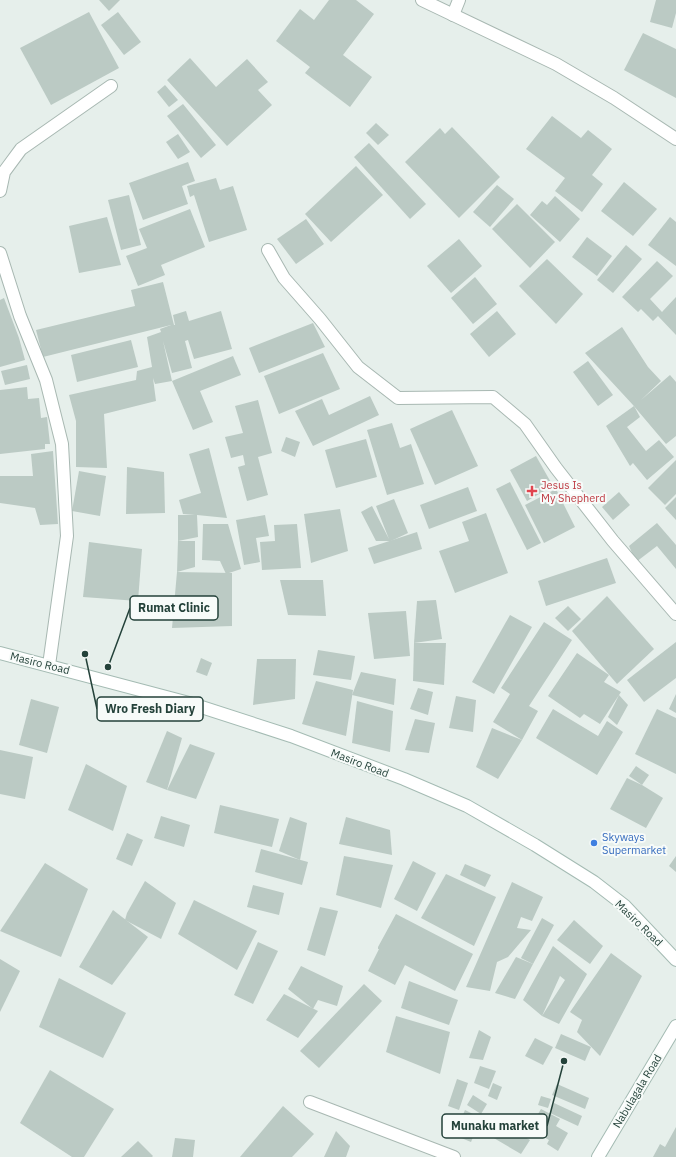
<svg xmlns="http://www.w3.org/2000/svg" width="676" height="1157" font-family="'IBM Plex Sans',sans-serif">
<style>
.building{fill:#bbcac4;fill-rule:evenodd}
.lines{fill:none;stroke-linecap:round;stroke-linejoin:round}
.lane-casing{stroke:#a8b8b2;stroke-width:14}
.street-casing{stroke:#a8b8b2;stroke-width:14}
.secondary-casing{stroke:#a4bbb3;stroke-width:14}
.lane{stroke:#fff;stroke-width:12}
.street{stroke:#fff;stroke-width:12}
.secondary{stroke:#fff;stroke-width:12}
.health-dot{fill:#e0444e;stroke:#f7fbf9;stroke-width:1.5}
.shop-dot{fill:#3f7fe0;stroke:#f7fbf9;stroke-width:1.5}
.labels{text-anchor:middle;stroke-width:4;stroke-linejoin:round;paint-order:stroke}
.health-label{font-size:11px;fill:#be3a42;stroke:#f7fbf9;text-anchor:start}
.street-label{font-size:11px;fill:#24423a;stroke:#f7fbf9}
.shop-label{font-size:11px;fill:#366cbe;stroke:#f7fbf9;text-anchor:start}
.leader{fill:none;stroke:#24423a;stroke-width:1.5}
.callout-dot{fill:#24423a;stroke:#f7fbf9;stroke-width:1.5}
.callout{fill:#f7fbf9;stroke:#24423a;stroke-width:1.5}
.callout-label{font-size:12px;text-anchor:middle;font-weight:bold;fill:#24423a}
</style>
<rect width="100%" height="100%" fill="#e6efeb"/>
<g class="building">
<polygon points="99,0 120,0 109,11"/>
<polygon points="329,0 356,0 374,14 343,55 372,77 350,107 305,73 310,67 276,41 300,9 314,20"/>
<polygon points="656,0 676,0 676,13 672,28 650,22"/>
<polygon points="89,12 119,68 51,105 20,48"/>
<polygon points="118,12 141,42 124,55 101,25"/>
<polygon points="643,33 676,49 676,98 624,70"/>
<polygon points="190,58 216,87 247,59 268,82 258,90 272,105 227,146 167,80"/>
<polygon points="165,85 178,100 169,107 157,92"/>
<polygon points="183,104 216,145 201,158 167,116"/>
<polygon points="552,116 581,138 588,130 612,149 592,175 603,184 582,212 555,191 565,178 526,149"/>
<polygon points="376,123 389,135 378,145 366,133"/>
<polygon points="452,127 500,177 459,218 405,162 440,128 445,134"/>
<polygon points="178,134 190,152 178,159 166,142"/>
<polygon points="369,143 426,204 410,219 354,157"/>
<polygon points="188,162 195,181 182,186 188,204 143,220 129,183"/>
<polygon points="356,166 383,195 331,242 305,214"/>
<polygon points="216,178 220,190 233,186 247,230 209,242 194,195 190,197 187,186"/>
<polygon points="624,182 657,209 633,236 601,211"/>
<polygon points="497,185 514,199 490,227 473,212"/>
<polygon points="129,195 141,245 121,250 108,200"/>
<polygon points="555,196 580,219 560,242 530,215 542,201 547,205"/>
<polygon points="517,204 555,242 530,268 492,229"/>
<polygon points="190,209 205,247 161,265 165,275 138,286 126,256 147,248 139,229"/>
<polygon points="107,217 121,265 79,273 69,226"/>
<polygon points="670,217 676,222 676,266 648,245"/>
<polygon points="306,219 324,244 296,264 277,239"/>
<polygon points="587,237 612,256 597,276 572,257"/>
<polygon points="459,239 482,266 451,293 427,266"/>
<polygon points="626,245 642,259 613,293 597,280"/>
<polygon points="547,259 583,294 556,324 519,286"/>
<polygon points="657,261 673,276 650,299 662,312 676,297 676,335 658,316 653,321 641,309 638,312 622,297"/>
<polygon points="475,277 497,304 473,324 451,298"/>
<polygon points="163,282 174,325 175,325 173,315 186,311 189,321 221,311 232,349 194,359 188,340 185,341 192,368 172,373 163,341 172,381 155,384 153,378 156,401 104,414 107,468 76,467 76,421 69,395 136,380 137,371 152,367 147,337 161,332 160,329 171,325 43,357 36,330 135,306 131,290"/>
<polygon points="4,298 19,338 25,360 0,367 0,300"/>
<polygon points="497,311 516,334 489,357 470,334"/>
<polygon points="313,323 325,347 259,373 249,348"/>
<polygon points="622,327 648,367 661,381 641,400 670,375 676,382 676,436 666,444 633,405 585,353"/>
<polygon points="131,340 138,367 77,382 71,355"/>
<polygon points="323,353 340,389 279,414 264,376"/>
<polygon points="233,356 241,375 200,391 213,422 193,430 172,381"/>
<polygon points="588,361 613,395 598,406 573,372"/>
<polygon points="27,365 30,379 5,385 1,371"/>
<polygon points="27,387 28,399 39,398 41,418 47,417 50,444 45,444 45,449 0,454 0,390"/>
<polygon points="370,396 379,415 313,446 295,411 322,399 329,415"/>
<polygon points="258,400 272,453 258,457 268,495 247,501 238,467 245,465 243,455 231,458 225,437 243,433 235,406"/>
<polygon points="634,406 640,417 627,427 646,451 659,440 674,457 647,480 633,463 630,466 606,426"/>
<polygon points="452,410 478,466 435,485 410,429"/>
<polygon points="392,423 400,448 411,444 424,484 387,495 367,430"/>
<polygon points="286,437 300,442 295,457 281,451"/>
<polygon points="366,439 377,477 336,488 325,450"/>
<polygon points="209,448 227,518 197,515 198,537 178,541 178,515 195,515 183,514 179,500 201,493 189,454"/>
<polygon points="53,451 58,524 40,525 35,508 0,503 0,476 33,476 31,454"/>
<polygon points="536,456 553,486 527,501 510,470"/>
<polygon points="676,460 676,494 665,505 648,488"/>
<polygon points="127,467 164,472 165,513 126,514"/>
<polygon points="79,471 106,476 100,516 72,511"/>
<polygon points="510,482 541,543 527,550 496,489"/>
<polygon points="468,487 477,511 429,529 420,505"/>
<polygon points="556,489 575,527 544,543 525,505"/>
<polygon points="619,492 630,505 613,520 602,507"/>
<polygon points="676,497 676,520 665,508"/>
<polygon points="394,499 408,533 391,541 376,541 361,512 372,506 389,539 376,506"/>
<polygon points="340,509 348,551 311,563 304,514"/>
<polygon points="486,513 508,573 455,593 439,551 469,541 462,522"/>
<polygon points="265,515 269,536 256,538 260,562 244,565 236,520"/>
<polygon points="657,523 676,545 676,569 657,546 636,562 629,546"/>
<polygon points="203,524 228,524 241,569 226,574 220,561 202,560"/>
<polygon points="297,524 301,568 262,570 260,542 275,541 274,525"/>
<polygon points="417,532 422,549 374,564 368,548"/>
<polygon points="178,541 195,541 195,567 177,572"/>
<polygon points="89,542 142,549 138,601 83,597"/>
<polygon points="607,558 616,583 546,606 538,581"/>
<polygon points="177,572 232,573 232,626 172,628"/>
<polygon points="280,580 323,580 326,616 288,615"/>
<polygon points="607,596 654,649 617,684 572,631"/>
<polygon points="436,600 442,639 414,643 417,601"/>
<polygon points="568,606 581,619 568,631 555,618"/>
<polygon points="406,611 410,656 374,659 368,613"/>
<polygon points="510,615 532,627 494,694 472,682"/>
<polygon points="544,622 572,640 529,706 538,711 522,740 493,722 510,694 501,688"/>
<polygon points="676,642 676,678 644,702 627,680"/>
<polygon points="414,643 446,643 444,685 413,681"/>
<polygon points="318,650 355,656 351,680 313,675"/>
<polygon points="577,653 609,675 604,682 621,692 619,695 628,705 617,725 608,717 619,695 600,724 584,714 580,718 548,696"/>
<polygon points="201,658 212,663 207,676 196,672"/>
<polygon points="257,659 296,659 295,699 253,705"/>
<polygon points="361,672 396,679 394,705 352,695"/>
<polygon points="316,681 353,690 346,736 302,724"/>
<polygon points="418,688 433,692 428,715 410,709"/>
<polygon points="676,694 676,713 669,709"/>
<polygon points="456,696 476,700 473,732 449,728"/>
<polygon points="31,699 59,707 47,753 19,745"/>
<polygon points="357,701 393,711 390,752 352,743"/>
<polygon points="553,709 598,736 607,721 623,732 597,775 536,738"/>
<polygon points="657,709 676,718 676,774 635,754"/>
<polygon points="415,719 435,723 429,753 405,750"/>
<polygon points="492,728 522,740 498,779 476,767"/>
<polygon points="167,731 182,738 167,790 146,782"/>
<polygon points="190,744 215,753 196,799 167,790"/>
<polygon points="0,750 33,757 25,799 0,794"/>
<polygon points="86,764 127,786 113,831 68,810"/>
<polygon points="636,766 649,775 642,785 629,776"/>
<polygon points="627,778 642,785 663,798 646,828 610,809"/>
<polygon points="220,805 279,819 272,847 214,833"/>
<polygon points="161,816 190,825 184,847 154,838"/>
<polygon points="290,817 307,823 300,860 279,851"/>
<polygon points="346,817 390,830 392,855 339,844"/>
<polygon points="127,833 143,840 132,866 116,859"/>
<polygon points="261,849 308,862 302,885 255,872"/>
<polygon points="344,856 393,865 381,908 336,895"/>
<polygon points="676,856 676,872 669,866"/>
<polygon points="413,861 436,873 417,911 394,899"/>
<polygon points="45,863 88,889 61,957 0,931"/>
<polygon points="465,864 491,875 485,887 460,875"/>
<polygon points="446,874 496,897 474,946 421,918"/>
<polygon points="145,881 176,903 161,939 125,920 127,913"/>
<polygon points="512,882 543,897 532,921 521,917 517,928 531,930 508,957 497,962 490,991 466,987"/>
<polygon points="253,885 284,893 279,915 247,907"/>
<polygon points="194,900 257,931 237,970 178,934"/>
<polygon points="320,907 338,911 325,956 307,950"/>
<polygon points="113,910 148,937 112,985 79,967"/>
<polygon points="396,914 473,954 455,991 405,965 395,985 368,971 379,949 378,949 378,947"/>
<polygon points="542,918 554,925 533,964 521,958"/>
<polygon points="574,920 603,946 590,964 557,940"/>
<polygon points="258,942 278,951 253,1004 234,995"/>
<path d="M553,946L587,974L559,1024L542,1016L523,1000ZM560,976L565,980L542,1016Z"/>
<polygon points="611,953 642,976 600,1056 577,1032 582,1020 570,1012"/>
<polygon points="516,957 533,964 515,999 495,993"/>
<polygon points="0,959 20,971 0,1012"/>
<polygon points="301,966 343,986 337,1006 318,1000 313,1009 288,989"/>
<polygon points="59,978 126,1013 103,1058 39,1027"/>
<polygon points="409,981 458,1000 449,1025 401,1008"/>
<polygon points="364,984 382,1001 319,1068 300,1051"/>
<polygon points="284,994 318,1011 298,1038 266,1020"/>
<polygon points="396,1016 450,1032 440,1074 386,1052"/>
<polygon points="479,1030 491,1037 483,1060 469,1058"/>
<polygon points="561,1034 591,1047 585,1061 555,1048"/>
<polygon points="535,1038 553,1047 543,1065 525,1056"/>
<polygon points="480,1066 496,1071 489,1089 474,1083"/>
<polygon points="50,1070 114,1109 84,1157 72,1157 20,1123"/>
<polygon points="457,1079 468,1083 459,1110 448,1106"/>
<polygon points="493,1083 502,1087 497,1100 488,1096"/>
<polygon points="557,1084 589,1098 585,1109 552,1095"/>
<polygon points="473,1095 487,1104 481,1114 467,1105"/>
<polygon points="541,1096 551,1099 548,1108 538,1105"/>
<polygon points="554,1103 582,1116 578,1126 550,1113"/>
<polygon points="283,1106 314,1134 292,1157 240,1157"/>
<polygon points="541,1109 560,1119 556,1126 568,1133 558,1151 547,1144 549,1140 538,1134 544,1124 535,1119"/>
<polygon points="465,1110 481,1118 471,1142 454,1135"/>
<polygon points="500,1123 530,1140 521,1154 492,1137"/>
<polygon points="676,1127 676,1157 653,1157 660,1144 665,1147"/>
<polygon points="336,1131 350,1146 346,1157 324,1157"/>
<polygon points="175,1138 195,1140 193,1157 172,1157"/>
<polygon points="138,1141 153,1156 152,1157 121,1157"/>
</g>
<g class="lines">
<defs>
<polyline id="lane" points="453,15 459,0"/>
<g id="street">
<polyline points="422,0 556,64 614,98 676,139"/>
<polyline points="0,191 4,172 21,149 111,86"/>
<polyline points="268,250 284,278 320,319 358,367 398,398 493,397 525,424 556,468 613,541 676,614"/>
<polyline points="0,253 20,316 46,380 62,444 67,536 49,665"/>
<polyline points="310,1102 454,1157"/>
</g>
<g id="secondary">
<polyline points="0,653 189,703 291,736 404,779 467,806 535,845 594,882 625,906 676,960"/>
<polyline points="598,1157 676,1026"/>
</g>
</defs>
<use href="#lane" class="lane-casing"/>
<use href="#street" class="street-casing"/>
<use href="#secondary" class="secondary-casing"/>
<use href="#lane" class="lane"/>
<use href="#street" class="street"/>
<use href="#secondary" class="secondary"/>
</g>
<path class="health-dot" d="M530 485h4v4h4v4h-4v4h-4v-4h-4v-4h4z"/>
<circle class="shop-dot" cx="594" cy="843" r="4"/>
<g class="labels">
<g class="health-label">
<text x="541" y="489">Jesus Is<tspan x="541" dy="13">My Shepherd</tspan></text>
</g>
<g class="street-label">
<text transform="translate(40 663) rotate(14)" y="4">Masiro Road</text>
<text transform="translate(360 763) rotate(21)" y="4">Masiro Road</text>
<text transform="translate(639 923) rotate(44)" y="4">Masiro Road</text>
<text transform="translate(637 1091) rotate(-59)" y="4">Nabulagala Road</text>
</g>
<g class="shop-label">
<text x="602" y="841">Skyways<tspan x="602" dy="13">Supermarket</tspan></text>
</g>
</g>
<path class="leader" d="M108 667L130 608M85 654L97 709M564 1061L547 1126"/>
<g class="callout-dot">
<circle cx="108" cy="667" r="4"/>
<circle cx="85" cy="654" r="4"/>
<circle cx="564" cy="1061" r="4"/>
</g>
<g class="callout">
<rect x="130" y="596" width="88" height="24" rx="4"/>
<rect x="97" y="697" width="106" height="24" rx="4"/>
<rect x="442" y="1114" width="105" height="24" rx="4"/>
</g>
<g class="callout-label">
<text x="174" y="612">Rumat Clinic</text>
<text x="150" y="713">Wro Fresh Diary</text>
<text x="495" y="1130">Munaku market</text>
</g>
</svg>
